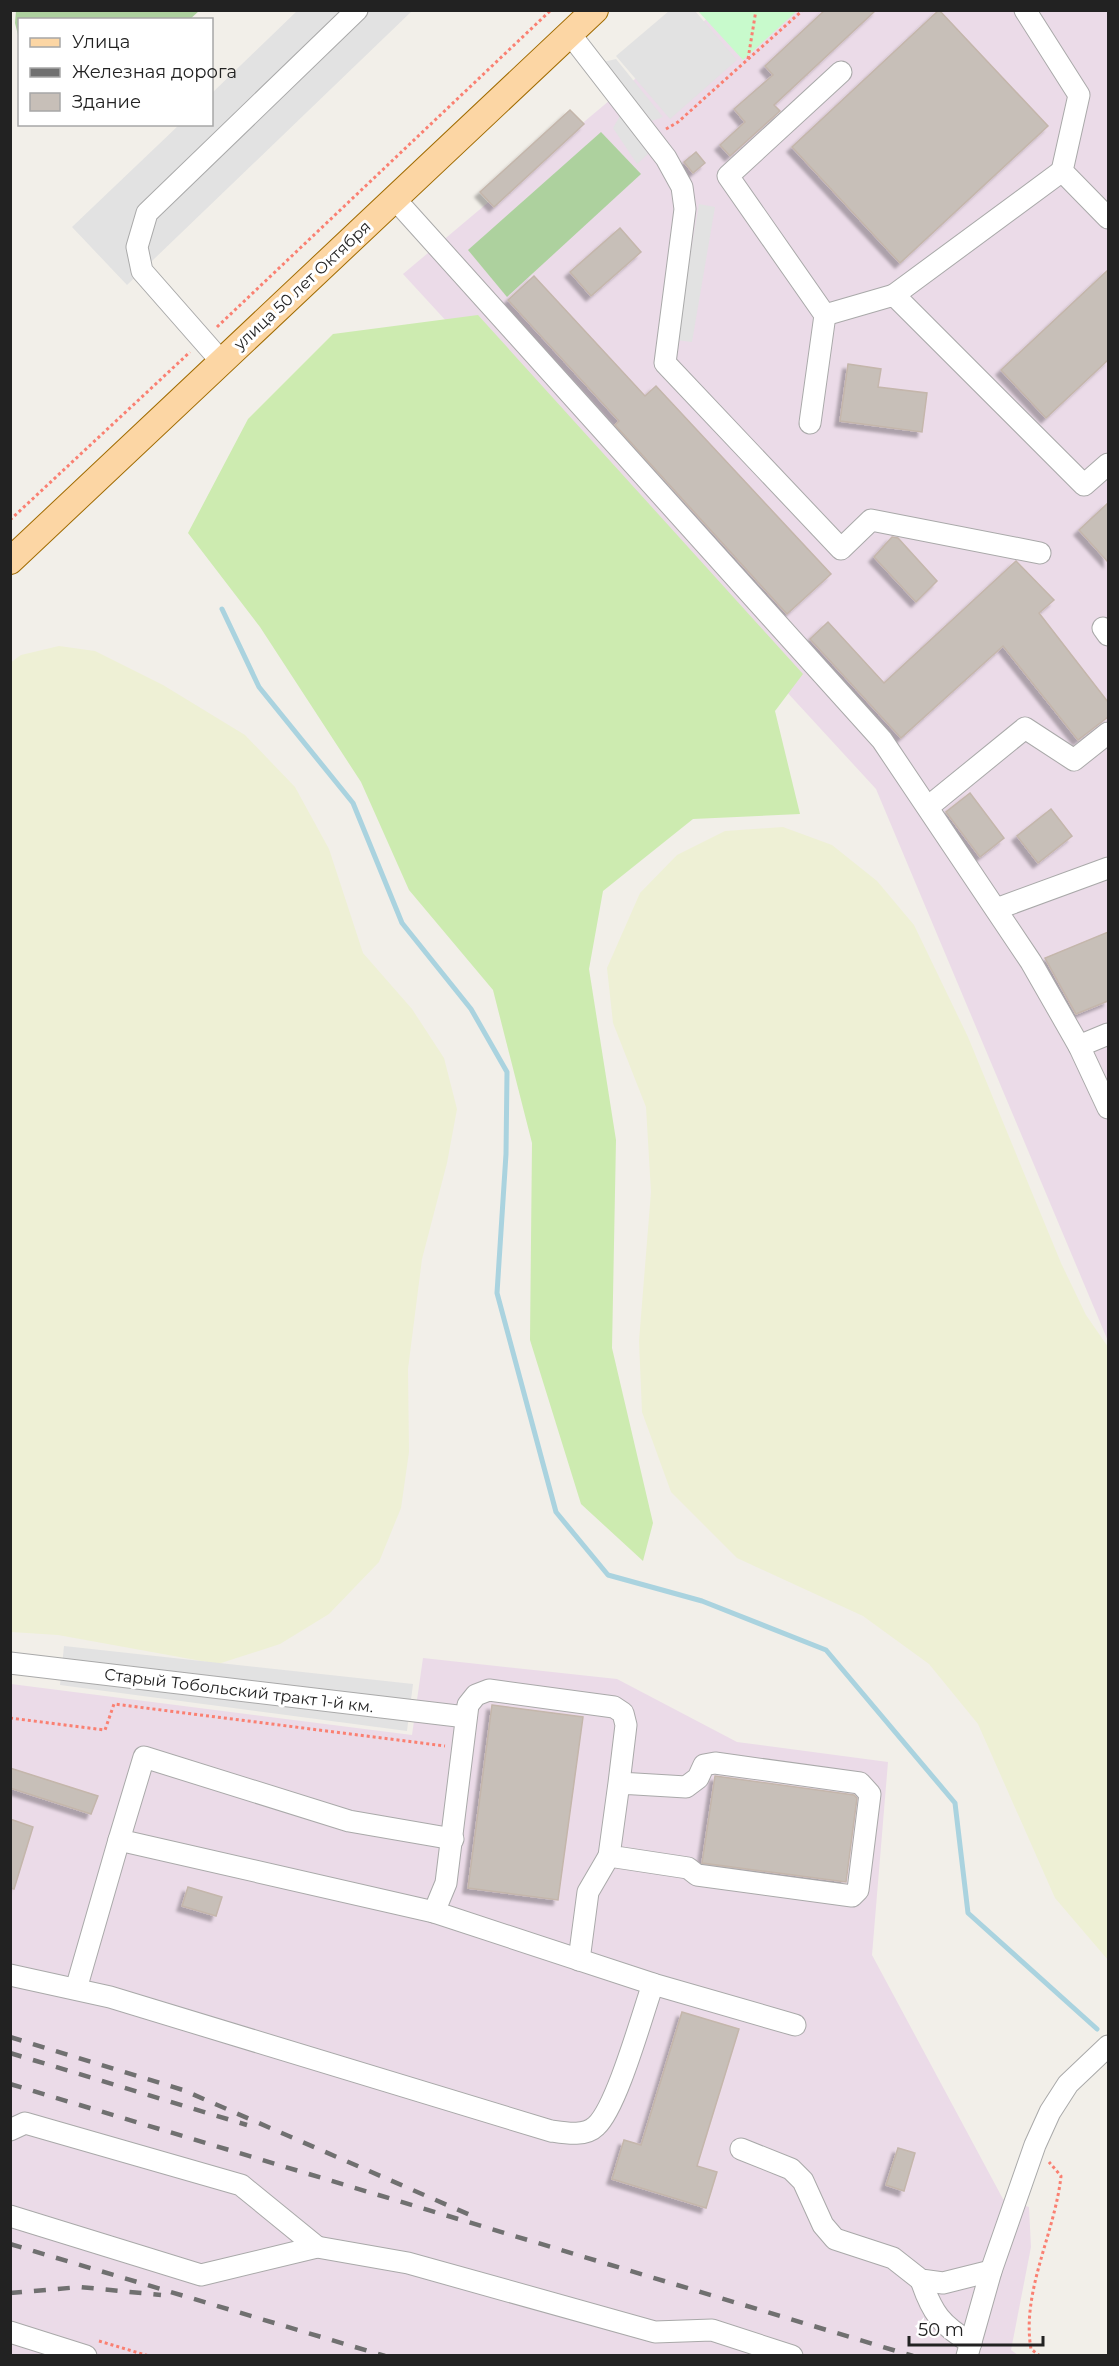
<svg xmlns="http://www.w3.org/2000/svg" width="1119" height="2366" font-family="Montserrat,sans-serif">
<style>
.industrial{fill:#ebdbe8}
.farmland{fill:#eef0d5}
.grass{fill:#cdebb0}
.forest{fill:#add19e}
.park{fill:#c8facc}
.parking{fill:#e2e2e2}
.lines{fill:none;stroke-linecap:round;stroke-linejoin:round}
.stream{stroke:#aad3df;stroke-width:5}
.building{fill:#c7bfb8;stroke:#c4b6ab;stroke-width:1.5;filter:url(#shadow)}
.minor-casing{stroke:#a9a9a9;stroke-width:23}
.major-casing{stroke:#a06b00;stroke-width:28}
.path{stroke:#fa8072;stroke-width:3;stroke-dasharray:3 3;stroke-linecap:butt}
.minor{stroke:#fff;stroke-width:21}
.major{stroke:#fcd6a4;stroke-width:26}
.rail{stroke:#707070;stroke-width:4.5;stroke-dasharray:12 12;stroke-linecap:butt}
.labels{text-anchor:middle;stroke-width:6;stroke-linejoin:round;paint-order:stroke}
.street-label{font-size:16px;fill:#222;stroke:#fff}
</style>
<defs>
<filter id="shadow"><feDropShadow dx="-5" dy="5" stdDeviation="1.5" flood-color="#0004"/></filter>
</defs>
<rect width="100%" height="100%" fill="#f2efe9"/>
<g class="industrial">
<polygon points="716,11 1108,11 1108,1341 876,789 403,274"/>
<polygon points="423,1658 617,1679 737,1742 888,1762 872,1955 1003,2199 1029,2207 1031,2247 1011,2350 1018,2355 11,2356 11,1684 412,1735"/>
</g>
<g class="farmland">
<polygon points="59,646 95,651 163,685 245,735 295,787 329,849 363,953 412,1009 444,1058 457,1109 447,1163 422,1259 408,1369 409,1452 401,1508 379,1562 329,1614 280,1644 218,1664 58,1635 11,1632 10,663 21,655"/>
<polygon points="783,827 832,845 877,881 914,925 968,1037 1061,1263 1086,1315 1108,1347 1108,1960 1055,1898 978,1724 929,1664 863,1616 737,1558 671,1492 642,1412 639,1341 651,1192 646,1107 613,1023 607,968 640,893 677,855 725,831"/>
</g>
<polygon class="grass" points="478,315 803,674 775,711 800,814 693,819 603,891 589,969 616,1140 612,1348 653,1523 643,1561 581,1504 530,1340 532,1143 493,990 409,890 361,782 260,627 188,533 248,419 333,334"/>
<g class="forest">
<polygon points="16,11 16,10 199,11 189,20 20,20 19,39 15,23"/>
<polygon points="601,132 641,174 507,297 468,250"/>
</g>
<polygon class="park" points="698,11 797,11 743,60"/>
<g class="parking">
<polygon points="297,11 412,11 127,285 72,227 179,125 212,124 212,93"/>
<polygon points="695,11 737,60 670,119 616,56 669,11"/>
<polygon points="616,59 663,117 652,121 603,62"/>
<polygon points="621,114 648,154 637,164 613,128"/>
<polygon points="699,204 715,207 692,342 676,340"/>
<polygon points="64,1646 413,1684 407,1731 60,1685"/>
</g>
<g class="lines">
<polyline class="stream" points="222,609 259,687 353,803 402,923 471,1009 507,1072 506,1154 497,1293 556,1512 608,1575 702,1601 826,1650 955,1803 968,1913 1097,2029"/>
</g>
<g class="building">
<polygon points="825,10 876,10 774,105 780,111 730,156 720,145 745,122 734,109 773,75 765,66"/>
<polygon points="939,10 1048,126 900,263 792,147"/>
<polygon points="570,110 584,124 494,207 480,192"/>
<polygon points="696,152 705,163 693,173 684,162"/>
<polygon points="620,228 641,252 591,296 570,272"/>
<polygon points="1108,270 1108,360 1046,418 1001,370"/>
<polygon points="534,276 645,396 656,386 831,574 787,614 615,425 619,421 508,300"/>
<polygon points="848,364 881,369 878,387 927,393 922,432 840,421"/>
<polygon points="1108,503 1108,562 1079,530"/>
<polygon points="892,537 898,538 937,581 916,602 874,557"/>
<polygon points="1016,561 1054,600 1039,613 1108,702 1108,717 1078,740 1003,646 901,738 810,639 828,622 884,683"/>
<polygon points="970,793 1004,838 980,857 946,812"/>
<polygon points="1051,809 1072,836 1038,863 1017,836"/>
<polygon points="1108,932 1108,1001 1076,1014 1045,958"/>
<polygon points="492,1705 583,1717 558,1900 468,1888"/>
<polygon points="10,1768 98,1796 91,1814 10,1788"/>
<polygon points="715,1776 854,1795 857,1798 846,1882 702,1863"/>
<polygon points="10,1819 33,1827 14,1889 10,1888"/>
<polygon points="188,1887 222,1897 216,1916 182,1906"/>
<polygon points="682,2012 739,2029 697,2166 717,2172 706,2208 612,2179 624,2140 641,2145"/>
<polygon points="898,2148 915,2153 904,2191 886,2185"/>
</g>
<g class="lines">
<defs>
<g id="minor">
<polyline points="1025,10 1079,95 1062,171 1108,218"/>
<polyline points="570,34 666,158 682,187 685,209 665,363 841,549 871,520 1040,553"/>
<polyline points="841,72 728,176 825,315 894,295 1084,485 1108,464"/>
<polyline points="394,198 882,740 1031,962 1079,1046 1108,1108"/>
<polyline points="894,295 1062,171"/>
<polyline points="221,361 142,271 137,247 147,213 357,10"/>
<polyline points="810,423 825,315"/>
<polyline points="1103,628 1108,635"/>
<polyline points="928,807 1025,728 1074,760 1108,733"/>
<polyline points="996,909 1108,868"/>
<polyline points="1079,1046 1108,1034"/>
<polyline points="10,1663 466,1717"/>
<polyline points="119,1840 144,1757 349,1821 453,1839"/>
<polyline points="434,1912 446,1883 468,1705 476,1695 489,1690 614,1707 623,1713 626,1725 619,1783 686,1787 698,1778 704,1765 715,1763 860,1783 870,1794 858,1890 852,1896 697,1875 688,1868 609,1856 619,1783"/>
<polyline points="579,1960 588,1892 609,1856"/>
<path d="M10,1975L110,1997L551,2131C565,2133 585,2137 596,2126C617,2107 642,2015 653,1984"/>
<polyline points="76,1989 119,1840 434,1912 653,1984 795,2025"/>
<polyline points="10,2130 25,2123 241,2185 317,2247"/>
<polyline points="741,2149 791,2169 803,2181 823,2225 835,2239 893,2258 921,2280 943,2283 991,2271"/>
<polyline points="10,2216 201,2275 317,2247 408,2263 655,2332 712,2330 792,2356"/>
<path d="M921,2280C932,2313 941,2325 971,2343"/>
<polyline points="10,2332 86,2356"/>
<polyline points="967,2356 991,2271 1035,2145 1050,2112 1068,2084 1108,2046"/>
</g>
<polyline id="major" points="10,561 595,10"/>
</defs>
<use href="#minor" class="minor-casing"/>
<use href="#major" class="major-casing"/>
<g class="path">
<polyline points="748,59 756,10"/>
<polyline points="666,129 678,122 803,10"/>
<polyline points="217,327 551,10"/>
<polyline points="10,520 190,352"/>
<polyline points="10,1718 105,1730 114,1704 445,1746"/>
<polyline points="99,2341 149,2356"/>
<path d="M1040,2356L1031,2349C1021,2292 1055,2233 1061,2176L1049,2162"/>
</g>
<use href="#minor" class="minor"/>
<use href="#major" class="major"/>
<g class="rail">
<polyline points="10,2037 183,2090 477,2218"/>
<polyline points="10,2053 247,2125"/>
<polyline points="10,2084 913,2356"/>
<polyline points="10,2244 385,2356"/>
<polyline points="10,2293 80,2287 161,2295"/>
</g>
</g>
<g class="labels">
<g class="street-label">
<text transform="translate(302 285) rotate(-43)" y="6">улица 50 лет Октября</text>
<text transform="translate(239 1690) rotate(7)" y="6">Старый Тобольский тракт 1-й км.</text>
</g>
</g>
<rect width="1119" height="2366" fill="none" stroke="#222222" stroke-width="24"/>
<rect x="18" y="18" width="195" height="108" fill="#ffffff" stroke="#a7a7a7" stroke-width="1.5"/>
<rect x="30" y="38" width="30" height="9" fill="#fcd6a4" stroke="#a7a7a7" stroke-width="1.5"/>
<text x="72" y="48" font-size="18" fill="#222222">Улица</text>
<rect x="30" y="68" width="30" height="9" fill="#707070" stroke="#a7a7a7" stroke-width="1.5"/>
<text x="72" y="78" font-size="18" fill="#222222">Железная дорога</text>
<rect x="30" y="93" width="30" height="18" fill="#c7bfb8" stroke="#a7a7a7" stroke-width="1.5"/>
<text x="72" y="108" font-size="18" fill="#222222">Здание</text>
<path d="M909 2336v9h134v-9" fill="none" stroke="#222222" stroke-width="3"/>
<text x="918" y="2336" font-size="18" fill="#222222" stroke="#ffffff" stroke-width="4.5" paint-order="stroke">50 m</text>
</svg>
